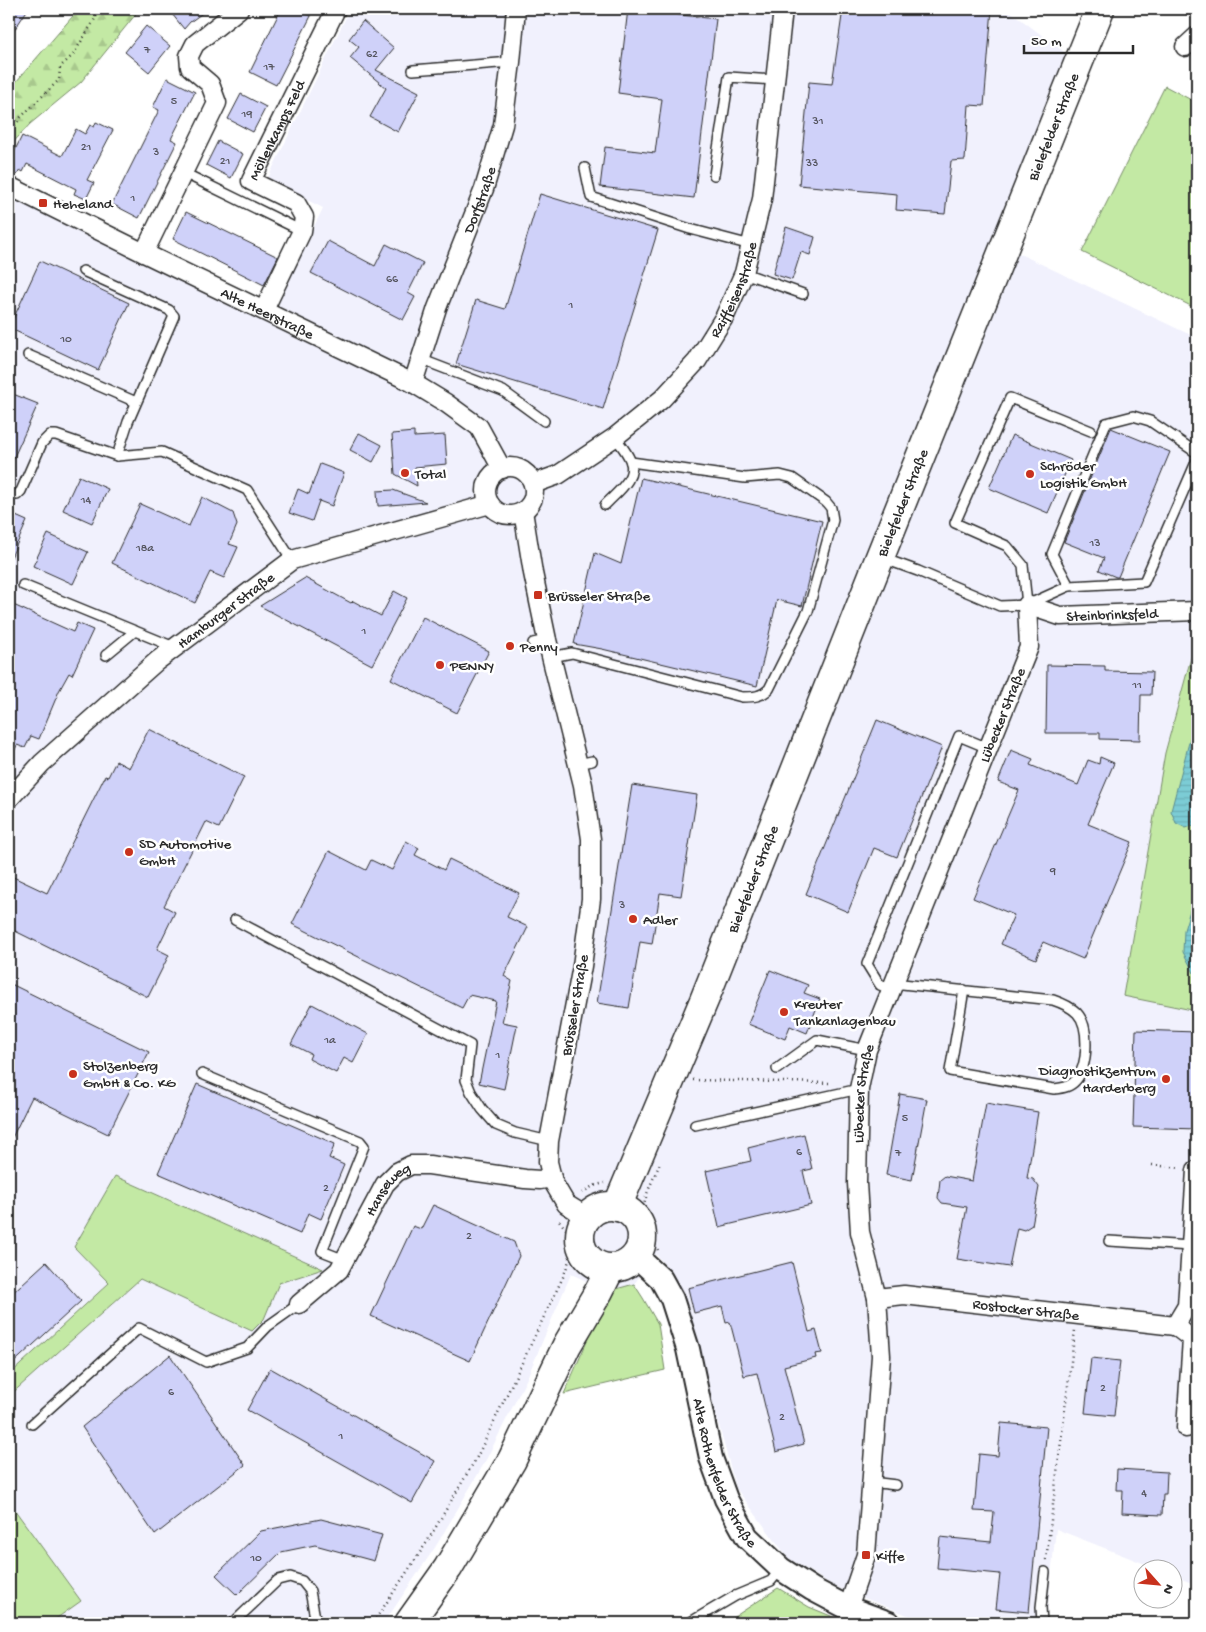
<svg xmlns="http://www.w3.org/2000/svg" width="1206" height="1632" font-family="'Gochi Hand',sans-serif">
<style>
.built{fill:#f1f1fd}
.green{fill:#c3e9a4;stroke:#778a68}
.forest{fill:url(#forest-firs);stroke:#778a68}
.water{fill:url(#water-rules);stroke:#5b8c91}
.building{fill:#cfd1f9;stroke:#2b2b2b}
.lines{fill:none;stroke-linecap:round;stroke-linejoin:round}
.service-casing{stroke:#2b2b2b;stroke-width:12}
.minor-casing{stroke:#2b2b2b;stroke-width:21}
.tertiary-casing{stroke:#2b2b2b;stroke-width:26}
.primary-casing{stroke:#2b2b2b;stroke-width:31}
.path{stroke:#2b2b2b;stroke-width:2.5;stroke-dasharray:1 4;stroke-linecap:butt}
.service{stroke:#fff;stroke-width:9}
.minor{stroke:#fff;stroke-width:18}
.tertiary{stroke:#fff;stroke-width:22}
.primary{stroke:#fff;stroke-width:28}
.poi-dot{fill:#c8321e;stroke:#fff;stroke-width:2}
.labels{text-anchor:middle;stroke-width:5;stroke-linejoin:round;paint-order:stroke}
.number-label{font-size:12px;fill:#54545e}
.street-label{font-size:15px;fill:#2b2b2b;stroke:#fff}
.poi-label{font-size:15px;fill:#2b2b2b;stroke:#fff;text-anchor:start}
</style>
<defs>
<pattern id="forest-firs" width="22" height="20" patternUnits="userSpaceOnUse" patternTransform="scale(1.25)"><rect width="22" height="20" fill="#c3e9a4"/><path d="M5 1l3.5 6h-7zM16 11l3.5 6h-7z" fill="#a8c88d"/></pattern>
<pattern id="water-rules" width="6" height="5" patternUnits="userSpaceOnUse" patternTransform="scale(1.25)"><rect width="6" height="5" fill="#7bccd5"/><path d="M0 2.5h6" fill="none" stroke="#6aafb7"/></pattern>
</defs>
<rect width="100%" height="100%" fill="#fff"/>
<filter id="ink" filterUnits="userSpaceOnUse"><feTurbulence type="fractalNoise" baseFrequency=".02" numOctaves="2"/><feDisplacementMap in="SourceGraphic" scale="10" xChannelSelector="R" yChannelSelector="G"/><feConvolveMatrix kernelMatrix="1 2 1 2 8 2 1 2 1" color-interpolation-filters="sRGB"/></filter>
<g filter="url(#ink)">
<polygon class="built" points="350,9 1007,9 1079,63 1005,247 1197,338 1197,636 1165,753 1123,995 1197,1011 1197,1585 1174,1576 1174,1570 1158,1569 1056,1529 1046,1623 928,1623 834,1586 788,1558 736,1488 689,1316 670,1272 656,1254 634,1284 609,1291 571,1274 527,1378 485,1462 436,1546 384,1623 50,1623 81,1601 9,1502 9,1396 140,1279 252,1331 264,1319 279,1283 323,1269 115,1176 109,1283 9,1375 9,197 267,324 323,208 267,180"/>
<g class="green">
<polygon points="1165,86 1197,103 1197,309 1082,252"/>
<polygon points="1197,636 1197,1011 1123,996 1165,753"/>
<polygon points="115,1176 323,1269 279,1283 264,1319 252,1331 140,1279 9,1396 9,1375 109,1283 74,1247"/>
<polygon points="634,1284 643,1298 658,1324 665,1370 564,1394 609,1291"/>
<polygon points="9,1502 81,1601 50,1623 9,1623"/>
<polygon points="778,1588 809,1607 848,1623 725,1623"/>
</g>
<polygon class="forest" points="79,9 140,9 81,82 30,124 9,147 9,90"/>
<g class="water">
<polygon points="1197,712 1197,824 1186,828 1176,823 1171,811"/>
<polygon points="1197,895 1197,975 1194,973 1183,952 1184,930 1191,907"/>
</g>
<g class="building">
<polygon points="9,9 28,9 9,38"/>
<polygon points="168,9 208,9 190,22 184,29"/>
<polygon points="281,9 297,9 311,16 276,85 250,72"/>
<polygon points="628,9 716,19 694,198 600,187 605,147 655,153 662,99 618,93"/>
<polygon points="843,9 992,9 984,106 969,105 965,160 951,161 945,214 896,210 897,194 799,185 809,82 832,84"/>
<polygon points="363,21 394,48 376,70 419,92 398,132 370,117 386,88 350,58 359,47 349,39"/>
<polygon points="146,26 170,46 149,72 125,52"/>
<polygon points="167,78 195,92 171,139 177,142 139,218 112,204 159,110 153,107"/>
<polygon points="241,94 266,107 253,132 228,119"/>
<polygon points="96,122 113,130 87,180 94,183 86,199 74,194 76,189 27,164 23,172 20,170 17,175 9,170 9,162 22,136 62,156 76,129 85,134 90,125 94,127"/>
<polygon points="218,141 243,154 231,178 206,165"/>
<polygon points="540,194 658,230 603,409 456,364 476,300 505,309"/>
<polygon points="186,212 278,257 264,285 173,239"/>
<polygon points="786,227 815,237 810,255 801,252 792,280 773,274"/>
<polygon points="328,241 375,266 386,244 423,263 408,293 415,297 403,320 311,273"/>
<polygon points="40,261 129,303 98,370 9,328"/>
<polygon points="13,394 38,404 9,468 9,404"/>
<polygon points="1111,428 1170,452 1118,577 1116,577 1099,570 1104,558 1064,542"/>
<polygon points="414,432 414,437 445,435 447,464 415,467 417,486 395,474 392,434"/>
<polygon points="359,433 382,445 373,462 350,450"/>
<polygon points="1012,435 1071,460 1048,513 989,488"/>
<polygon points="320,464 344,473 332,506 319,501 312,521 289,513 298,489 309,494"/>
<polygon points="79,476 108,489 92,523 63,510"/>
<polygon points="641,478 822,521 802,606 777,600 757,686 602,649 574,644 595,553 621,564"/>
<polygon points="393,490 426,502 378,506 377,491"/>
<polygon points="202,497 233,513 237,525 229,544 238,547 224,578 210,572 195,603 112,563 140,504 189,526"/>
<polygon points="9,513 27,521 9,562"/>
<polygon points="48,534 88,552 73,584 33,566"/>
<polygon points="305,578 351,603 353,601 381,616 394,591 407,598 372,665 260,606"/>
<polygon points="9,603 73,632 77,623 93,630 72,675 69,673 59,691 39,739 31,736 25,748 17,745 9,763"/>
<polygon points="423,617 489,651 457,713 391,679"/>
<polygon points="1047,665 1105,666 1105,671 1152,672 1151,695 1141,695 1140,740 1100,739 1100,733 1046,733"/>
<polygon points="877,720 942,747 897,857 874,848 848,912 806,894"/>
<polygon points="149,729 244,777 219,828 206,822 164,906 175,912 157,949 169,955 148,997 9,928 9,875 47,893 105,776 108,777 116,761 129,768"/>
<polygon points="1011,750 1033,759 1030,765 1078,785 1088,760 1099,764 1100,757 1114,763 1088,824 1132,842 1083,959 1043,942 1036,959 1001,944 1014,915 973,898 1019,790 998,782"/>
<polygon points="632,785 697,795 681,896 660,893 652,944 640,942 629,1008 597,1003"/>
<polygon points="406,841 419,848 415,855 444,870 449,859 519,893 507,917 528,927 504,976 512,981 502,1022 517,1025 504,1089 479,1083 496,1001 469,995 462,1008 292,924 329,851 366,870 371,860 392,870"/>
<polygon points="770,970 808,985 804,993 820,999 807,1033 790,1026 785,1039 748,1024"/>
<polygon points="9,983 149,1052 108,1134 32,1097 9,1144"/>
<polygon points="312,1004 368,1034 353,1063 344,1058 336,1073 309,1059 311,1054 291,1044"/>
<polygon points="1136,1030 1197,1032 1197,1129 1133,1127"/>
<polygon points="197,1084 335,1144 329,1158 344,1165 321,1219 308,1213 300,1234 158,1173"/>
<polygon points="900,1094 927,1099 912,1180 886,1175"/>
<polygon points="986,1103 1038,1112 1027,1178 1033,1179 1039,1187 1032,1225 1024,1230 1017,1228 1009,1267 957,1259 967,1207 942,1203 938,1198 940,1180 945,1176 972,1181"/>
<polygon points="804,1134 812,1169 803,1171 811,1205 719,1227 706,1171 751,1161 748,1148"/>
<polygon points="433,1205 514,1242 519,1256 470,1361 371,1316 413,1226 421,1229"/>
<polygon points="46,1262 81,1301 9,1367 9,1296"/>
<polygon points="792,1262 809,1332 816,1330 822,1353 815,1354 816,1358 784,1366 804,1444 776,1452 757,1373 744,1376 730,1322 726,1323 722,1306 694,1313 688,1288"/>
<polygon points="170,1355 245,1465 155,1535 82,1427"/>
<polygon points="1091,1358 1120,1361 1114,1416 1085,1413"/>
<polygon points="270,1368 435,1461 412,1503 247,1410"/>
<polygon points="1001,1423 1047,1427 1029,1612 996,1609 1000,1574 937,1568 940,1537 991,1542 994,1512 974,1511 979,1454 998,1456"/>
<polygon points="1117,1469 1167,1472 1166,1494 1163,1494 1162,1515 1122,1513 1123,1490 1116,1490"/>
<polygon points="321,1519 382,1535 374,1561 315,1545 281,1552 237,1595 216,1575 261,1531"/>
</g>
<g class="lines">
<defs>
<g id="service">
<polyline points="413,70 511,62"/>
<polyline points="585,168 591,197 690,229 751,245"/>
<polyline points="714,175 729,77 775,80"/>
<polyline points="192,177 302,231"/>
<polyline points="83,271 169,310 174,316 128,422 117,456"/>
<polyline points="744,273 803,294"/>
<polyline points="28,355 136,402"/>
<polyline points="420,359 503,391 544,421"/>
<polyline points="9,494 17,495 21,491 42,443 50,435 56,435 117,456 162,452 247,490 292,560"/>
<path d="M605,505C616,493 638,478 630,460C627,452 620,444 615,437"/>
<polyline points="882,558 918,571 1000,606 1027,605 1069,586 1144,582 1197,460"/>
<polyline points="23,585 174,647"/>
<polyline points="1069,586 1052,554 1106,423 1133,416 1150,421 1197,453"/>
<polyline points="1027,605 1023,565 1007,546 955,523 1010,398 1091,431"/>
<polyline points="533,643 547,640"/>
<polyline points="106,655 135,631"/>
<path d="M551,657L572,653L742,697C753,697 761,697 769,689L808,611L833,520L831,508L826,502L792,478L780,475L745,478L631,462"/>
<polyline points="578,764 592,761"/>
<polyline points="235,920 470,1045 466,1080 471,1092 482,1109 496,1125 515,1133 549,1141"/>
<path d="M893,983L1053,1000C1062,1003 1070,1006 1077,1013C1090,1027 1088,1066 1076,1080C1070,1087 1063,1088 1054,1089L950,1071L964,990"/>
<polyline points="890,989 880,985 867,964 959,736 988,748"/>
<polyline points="777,1069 817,1040 867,1050"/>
<polyline points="202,1074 360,1141 364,1146 322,1251 345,1260"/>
<polyline points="695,1125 859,1089"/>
<polyline points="1109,1241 1191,1246"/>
<polyline points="32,1424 139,1328 206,1362 247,1348 268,1326 299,1304"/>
<polyline points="871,1482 896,1485"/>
<polyline points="233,1623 278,1580 290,1577 302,1581 310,1591 316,1623"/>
<polyline points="689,1623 735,1596 771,1581 780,1570"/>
<polyline points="1042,1623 1041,1607 1045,1572"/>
</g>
<g id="minor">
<polyline points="1185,47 1197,36"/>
<path id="s1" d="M9,186L144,253L413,383L446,403L479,427L502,469"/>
<polyline points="144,253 217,103 210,84 190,67 189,56 195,44 239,9"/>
<path id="s2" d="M264,310L302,231L304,217L296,203L251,181L336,9"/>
<path id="s3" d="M413,383L437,308L484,189L503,125L511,62L516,9"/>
<circle cx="510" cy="491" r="24"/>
<path id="s4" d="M533,484L558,475L615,437L662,399L697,361L725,316L744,273L762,199L783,9"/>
<polyline points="523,511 533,573 547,640 583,785 591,839 591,899 582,966 549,1141 548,1162 553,1182 566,1204 587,1217"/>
<path id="s5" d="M9,799L42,763L157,661L292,560L490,504"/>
<path id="s6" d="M877,1298L904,1295L1175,1326"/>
<path id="s7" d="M299,1304L339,1270L385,1184L397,1172L411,1165H429L525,1179L540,1180L552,1178"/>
<polyline points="1186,1428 1192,1339 1175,1326 1187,1306 1196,1170"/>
<path id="s8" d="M848,1608L866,1555L881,1356L877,1298L860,1232L857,1183L859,1089L867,1050L1029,647L1027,605L1060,616L1197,611"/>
</g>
<g id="tertiary">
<path id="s9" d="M636,1256L661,1279L672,1299L688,1349L711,1458L726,1499L747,1537L781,1569L812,1589L848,1608L889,1623"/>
</g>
<g id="primary">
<circle cx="611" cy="1237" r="31"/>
<path id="s10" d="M617,1207L705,998L880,557L1100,9"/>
<polyline points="409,1623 448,1568 512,1460 567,1345 599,1291 610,1269"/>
</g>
</defs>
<use href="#service" class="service-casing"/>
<use href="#minor" class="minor-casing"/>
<use href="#tertiary" class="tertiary-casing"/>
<use href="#primary" class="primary-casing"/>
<g class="path">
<polyline points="9,134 21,117 59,80 60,67 73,55 101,9"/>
<polyline points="693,1080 830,1083"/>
<polyline points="1152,1165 1181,1168"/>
<polyline points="582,1193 593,1186 605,1183"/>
<path d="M658,1250C653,1238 644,1223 644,1209C644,1195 656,1174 661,1161"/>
<polyline points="1046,1560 1075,1330"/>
<polyline points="373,1623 427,1542 477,1457 564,1275 570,1258 568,1232 558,1219"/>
</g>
<use href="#service" class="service"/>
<use href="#minor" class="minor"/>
<use href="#tertiary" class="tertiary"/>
<use href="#primary" class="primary"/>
</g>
</g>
<g class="poi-dot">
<rect x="38" y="198" width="10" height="10" rx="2.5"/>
<circle cx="405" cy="473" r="5"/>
<circle cx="1030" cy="474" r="5"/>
<rect x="533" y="590" width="10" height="10" rx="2.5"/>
<circle cx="510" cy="646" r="5"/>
<circle cx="440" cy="665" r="5"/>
<circle cx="129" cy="852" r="5"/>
<circle cx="633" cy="919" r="5"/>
<circle cx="784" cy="1012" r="5"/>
<circle cx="73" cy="1074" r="5"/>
<circle cx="1166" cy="1079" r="5"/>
<rect x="861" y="1550" width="10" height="10" rx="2.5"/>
</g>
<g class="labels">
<g class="number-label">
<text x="147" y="53">7</text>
<text x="372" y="57">62</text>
<text x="269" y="70">17</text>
<text x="174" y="104">5</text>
<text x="247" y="117">19</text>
<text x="818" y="124">31</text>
<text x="86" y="150">21</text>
<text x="156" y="155">3</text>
<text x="225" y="164">21</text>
<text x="812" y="166">33</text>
<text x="133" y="201">1</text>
<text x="392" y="282">66</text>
<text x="571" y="308">1</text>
<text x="66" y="342">10</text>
<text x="86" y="503">14</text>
<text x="1095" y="546">13</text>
<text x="145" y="551">18a</text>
<text x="364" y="634">1</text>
<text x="1137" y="688">11</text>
<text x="1053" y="874">9</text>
<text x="622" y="908">3</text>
<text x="330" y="1043">1a</text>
<text x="498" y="1058">1</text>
<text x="905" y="1121">5</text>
<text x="799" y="1155">6</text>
<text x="898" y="1156">7</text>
<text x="326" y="1191">2</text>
<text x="469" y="1239">2</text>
<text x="1103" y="1391">2</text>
<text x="171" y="1395">6</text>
<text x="782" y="1420">2</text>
<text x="341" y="1439">1</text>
<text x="1144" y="1496">4</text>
<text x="256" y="1561">10</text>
</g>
<g class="street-label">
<text dy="5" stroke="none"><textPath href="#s10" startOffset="1165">Bielefelder Straße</textPath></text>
<text dy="5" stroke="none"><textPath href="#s2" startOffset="225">Möllenkamps Feld</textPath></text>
<text dy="5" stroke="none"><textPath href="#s3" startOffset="195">Dorfstraße</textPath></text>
<text dy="5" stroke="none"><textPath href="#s4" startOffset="288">Raiffeisenstraße</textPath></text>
<text dy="5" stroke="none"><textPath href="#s1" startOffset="288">Alte Heerstraße</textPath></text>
<text dy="5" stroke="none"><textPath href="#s10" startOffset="760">Bielefelder Straße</textPath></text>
<text dy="5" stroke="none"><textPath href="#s5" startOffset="288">Hamburger Straße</textPath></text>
<text dy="5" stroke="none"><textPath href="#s8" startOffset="1128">Steinbrinksfeld</textPath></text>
<text dy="5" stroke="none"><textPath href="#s8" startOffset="926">Lübecker Straße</textPath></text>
<text dy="5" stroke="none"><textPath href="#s10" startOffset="355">Bielefelder Straße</textPath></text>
<text transform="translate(574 1005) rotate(-80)" y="5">Brüsseler Straße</text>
<text dy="5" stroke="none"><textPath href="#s8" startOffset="521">Lübecker Straße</textPath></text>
<text dy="5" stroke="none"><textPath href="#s7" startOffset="148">Hanseweg</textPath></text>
<text dy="5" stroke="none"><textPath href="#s6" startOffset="150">Rostocker Straße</textPath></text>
<text dy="5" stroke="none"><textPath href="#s9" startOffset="239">Alte Rothenfelder Straße</textPath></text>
</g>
<g class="poi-label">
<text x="53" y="208">Heheland</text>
<text x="1040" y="470">Schröder<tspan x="1040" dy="17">Logistik GmbH</tspan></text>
<text x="415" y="478">Total</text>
<text x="548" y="600">Brüsseler Straße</text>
<text x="520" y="651">Penny</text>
<text x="450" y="670">PENNY</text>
<text x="139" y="848">SD Automotive<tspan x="139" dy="17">GmbH</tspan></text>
<text x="643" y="924">Adler</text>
<text x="794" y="1008">Kreuter<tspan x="794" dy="17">Tankanlagenbau</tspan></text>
<text x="83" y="1070">Stolzenberg<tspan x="83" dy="17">GmbH &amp; Co. KG</tspan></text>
<text x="1156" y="1075" text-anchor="end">Diagnostikzentrum<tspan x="1156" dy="17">Harderberg</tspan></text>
<text x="876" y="1560">Kiffe</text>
</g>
</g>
<rect width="1206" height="1632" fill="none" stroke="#fff" stroke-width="30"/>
<rect x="15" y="15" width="1176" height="1602" fill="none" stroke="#2b2b2b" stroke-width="2" filter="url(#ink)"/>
<g transform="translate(1158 1584) rotate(117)"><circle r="24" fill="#ffffff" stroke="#aaaaaa"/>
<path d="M0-4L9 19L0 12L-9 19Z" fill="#c8321e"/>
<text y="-8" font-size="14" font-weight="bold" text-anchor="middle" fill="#2b2b2b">N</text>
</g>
<path d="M1024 45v8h109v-8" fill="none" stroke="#2b2b2b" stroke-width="2.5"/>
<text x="1031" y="45" font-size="15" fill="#2b2b2b" stroke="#ffffff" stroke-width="4" paint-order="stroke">50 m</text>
</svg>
